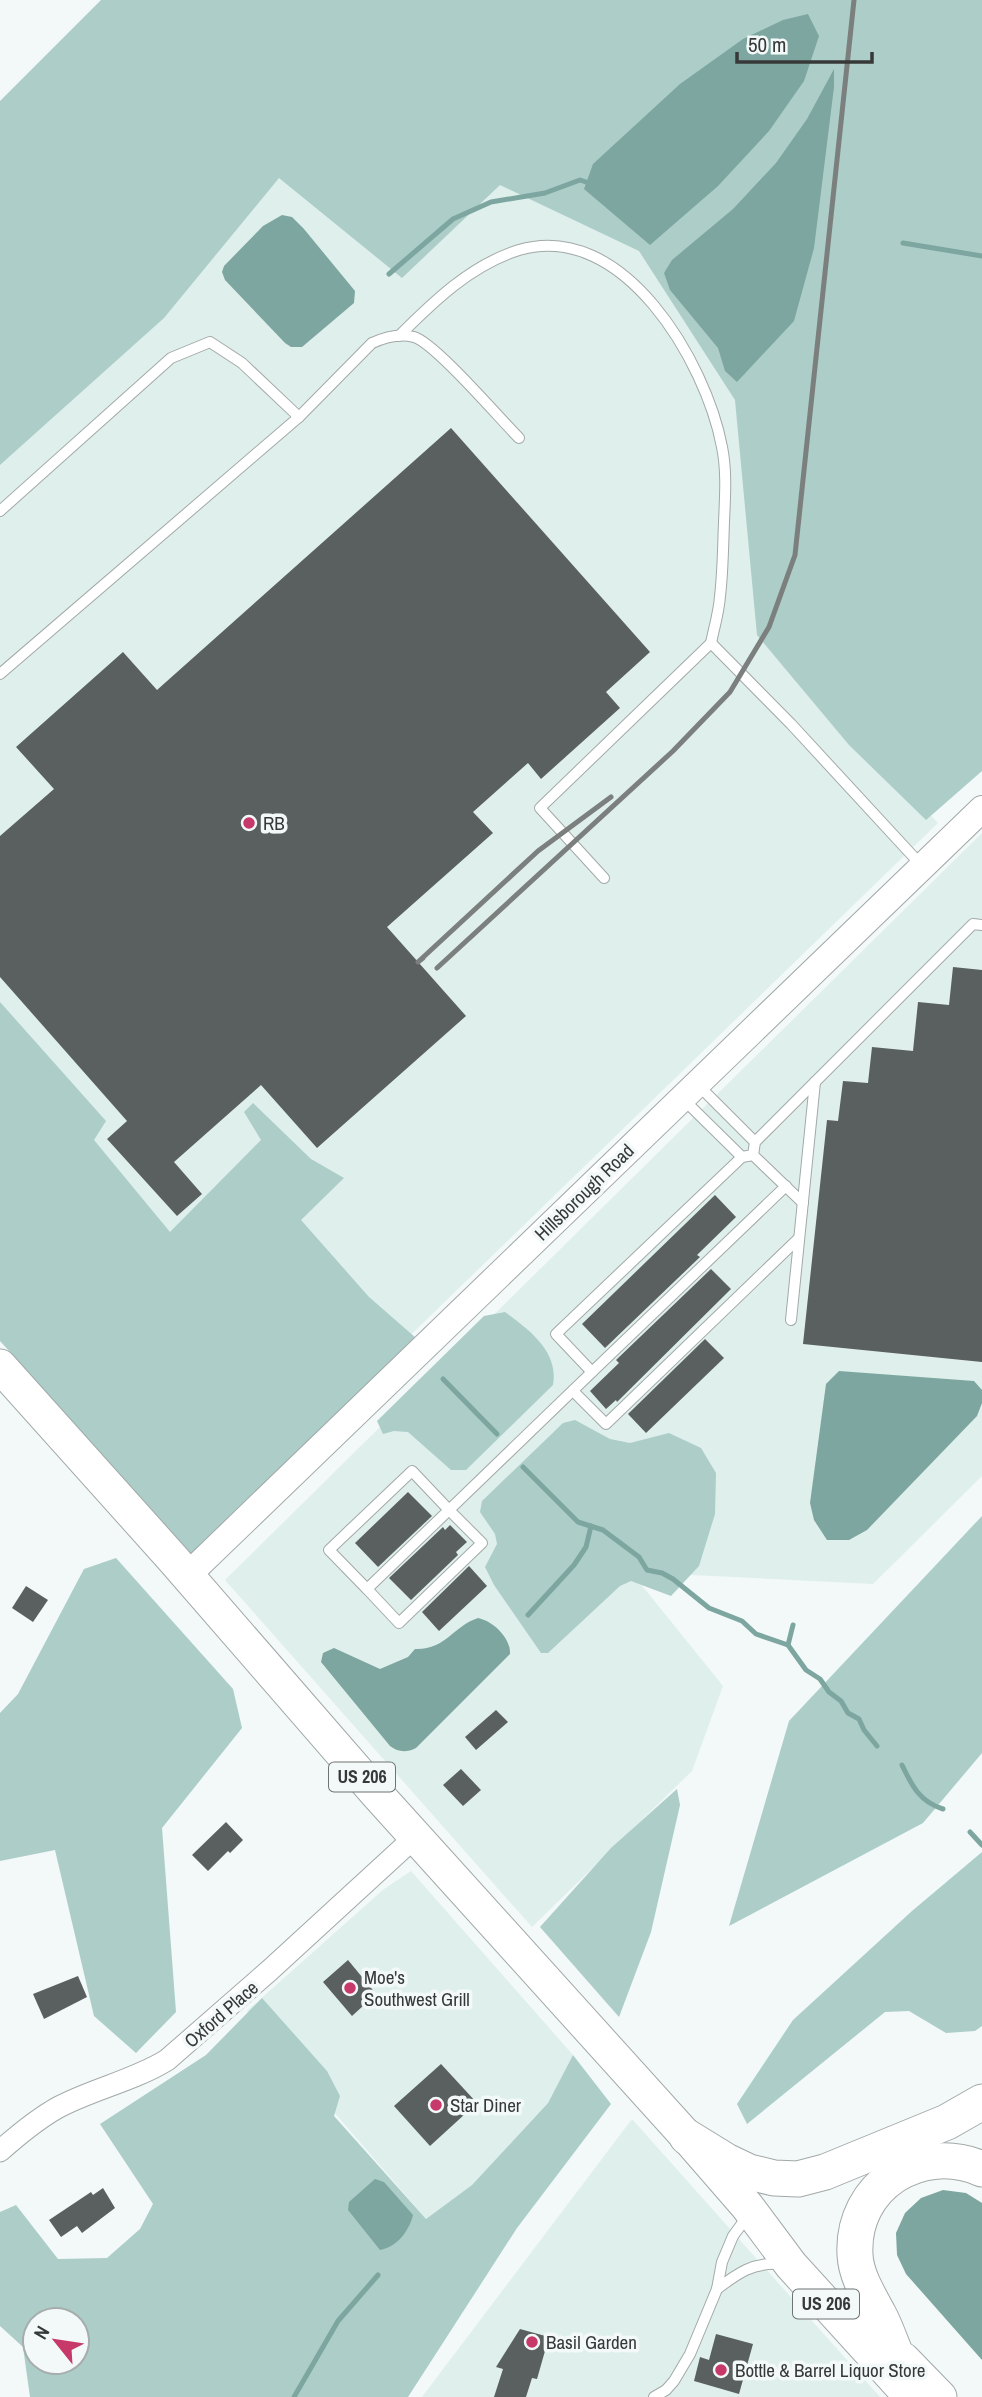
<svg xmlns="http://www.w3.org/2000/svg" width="982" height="2397" font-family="'Archivo Narrow',sans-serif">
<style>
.built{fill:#dfefec}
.green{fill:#accdc8;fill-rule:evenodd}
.water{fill:#7da6a0}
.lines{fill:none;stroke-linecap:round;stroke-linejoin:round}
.stream{stroke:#7da6a0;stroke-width:5}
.building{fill:#5a605f}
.service-casing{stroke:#a2a9a8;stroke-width:12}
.minor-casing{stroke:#a2a9a8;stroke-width:23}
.tertiary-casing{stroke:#a2a9a8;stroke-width:28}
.primary-casing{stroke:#a2a9a8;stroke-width:35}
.trunk-casing{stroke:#a2a9a8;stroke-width:37}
.service{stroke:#fff;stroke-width:10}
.minor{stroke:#fff;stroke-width:21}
.tertiary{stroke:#fff;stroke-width:26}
.primary{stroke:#fff;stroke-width:33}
.trunk{stroke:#fff;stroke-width:35}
.rail{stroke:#7b7f7e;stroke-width:5}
.poi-dot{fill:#c63968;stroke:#f2f9f8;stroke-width:2.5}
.labels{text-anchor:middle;stroke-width:7;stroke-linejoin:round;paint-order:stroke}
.shield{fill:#f2f9f8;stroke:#6f7372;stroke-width:2}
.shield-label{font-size:18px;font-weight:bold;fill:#373939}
.poi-label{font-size:19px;fill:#373939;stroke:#f2f9f8;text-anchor:start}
.street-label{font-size:19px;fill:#373939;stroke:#f2f9f8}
</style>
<rect width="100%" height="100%" fill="#f2f9f8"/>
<g class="built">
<polygon points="544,143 767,377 782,657 938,823 321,1422 0,1064 0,427 292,158"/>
<polygon points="982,833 982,1476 873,1584 631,1572 723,1686 692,1771 532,1927 225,1580"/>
<polygon points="411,1871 573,2055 548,2103 472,2185 426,2219 247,2011 384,1889"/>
<polygon points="632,2119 880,2397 422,2397"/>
</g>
<g class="green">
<polygon points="101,0 982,0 982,771 926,820 849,745 757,635 735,400 639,251 500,185 402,278 279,178 164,318 0,465 0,101"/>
<polygon points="0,1002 106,1121 94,1140 170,1232 261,1140 244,1112 253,1103 311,1159 344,1178 301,1220 369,1297 416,1338 191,1554 0,1341"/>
<path d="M505,1312C529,1330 559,1351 553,1385L466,1470H451L408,1432L394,1431L383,1434L377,1421L484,1316Z"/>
<polygon points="575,1420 610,1439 630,1443 669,1433 701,1448 716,1473 715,1514 699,1566 671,1596 631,1581 620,1586 548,1653 541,1653 494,1585 485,1567 497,1544 495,1534 480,1512 482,1501 563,1423"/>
<polygon points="982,1516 982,1753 923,1823 729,1926 789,1721"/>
<polygon points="116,1558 233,1689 242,1728 162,1828 176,2012 136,2053 94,2016 55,1850 0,1861 0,1713 18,1694 84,1569"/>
<polygon points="677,1789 680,1805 651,1932 619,2017 540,1927 611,1848"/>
<polygon points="982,1852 982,2026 975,2031 946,2033 909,2011 885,2012 747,2124 737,2104 793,2020 912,1911"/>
<path d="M262,1998L327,2071L340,2096L334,2116L426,2219L472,2185L548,2103L573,2055L611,2104L517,2228L408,2397H30L23,2347L0,2326V2212L16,2205L58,2259L107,2258L140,2229L153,2204L100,2124L206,2055ZM35,2320H77V2362H35Z"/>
</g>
<g class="water">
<polygon points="808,14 819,36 804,81 769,131 718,186 650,245 584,189 593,164 680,84 743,39 783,20"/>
<polygon points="834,69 834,87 814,248 794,321 737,382 725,371 718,348 670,290 664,273 672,260 733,209 776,163 807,119"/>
<polygon points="282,215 292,217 304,229 355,291 354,303 302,347 291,347 285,343 225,280 222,272 224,266 263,226"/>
<polygon points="839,1371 974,1381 982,1390 982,1403 977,1416 867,1530 849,1540 827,1540 814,1520 810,1503 826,1384"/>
<path d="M478,1618C493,1621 511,1638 510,1654L416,1748C406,1753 398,1752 390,1746L321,1662L323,1653L334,1648L380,1669L408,1657L415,1649C446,1650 453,1626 478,1618Z"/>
<path d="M375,2179L384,2182L413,2215C409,2231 397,2247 380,2250L348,2210L349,2202Z"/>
<polygon points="943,2190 966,2193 982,2203 982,2360 906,2274 897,2255 896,2233 905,2213 921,2198"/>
</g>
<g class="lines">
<g class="stream">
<polyline points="903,243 982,256"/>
<polyline points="389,274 453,219 491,202 545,193 580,180 586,182"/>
<polyline points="443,1379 497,1434"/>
<polyline points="523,1467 578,1522 603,1530 639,1557 647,1570 662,1573 673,1579 709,1608 742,1621 756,1634 788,1645 806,1670 820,1679 829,1692 841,1701 848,1713 859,1719 864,1730 877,1746"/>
<polyline points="528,1615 574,1565 586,1547 591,1526"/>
<polyline points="788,1645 793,1625"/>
<path d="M902,1765C912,1786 920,1802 943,1809"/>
<polyline points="970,1832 982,1845"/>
<polyline points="294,2397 338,2321 378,2275"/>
</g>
</g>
<g class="building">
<polygon points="451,428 650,652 606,692 620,708 541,779 528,763 473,812 493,833 387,927 466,1016 317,1148 261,1085 174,1162 202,1194 177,1216 107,1139 127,1121 0,977 0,836 54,789 16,747 123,652 157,690"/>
<polygon points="953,967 982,970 982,1362 803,1344 827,1120 838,1121 843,1081 868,1083 872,1047 913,1051 918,1002 949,1005"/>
<polygon points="715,1195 736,1217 697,1255 700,1257 605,1348 582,1324"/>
<polygon points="711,1269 731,1289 617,1402 616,1400 606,1409 590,1391 619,1363 616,1360"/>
<polygon points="705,1339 724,1358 646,1433 628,1414"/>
<polygon points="408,1492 432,1516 378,1567 355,1543"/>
<polygon points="450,1525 467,1542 456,1552 458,1555 411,1600 389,1578 443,1527 445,1530"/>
<polygon points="469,1566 487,1586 439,1631 422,1612"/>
<polygon points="26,1586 48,1600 33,1622 12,1608"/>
<polygon points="496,1710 508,1722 476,1750 465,1737"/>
<polygon points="461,1769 481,1790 463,1806 443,1785"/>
<polygon points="226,1822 243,1840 230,1853 228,1851 208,1871 192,1855"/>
<polygon points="348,1960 376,1994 352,2016 323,1982"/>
<polygon points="78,1976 87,1997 44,2019 33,1994"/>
<polygon points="441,2064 477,2103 430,2146 394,2106"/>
<polygon points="103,2188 115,2208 82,2233 77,2226 61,2237 49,2220 91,2192 93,2195"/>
<polygon points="520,2329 549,2337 537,2379 532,2378 526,2397 494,2397 503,2369 496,2367"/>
<polygon points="716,2334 753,2344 739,2394 694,2381 700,2357 709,2360"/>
</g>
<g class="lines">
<defs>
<g id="service">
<path d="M399,336C434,301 471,265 519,250C623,219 706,362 722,447C727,472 725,497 724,522C723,546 723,571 720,596C719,612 714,628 711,643"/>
<polyline points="0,511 171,358 210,342 242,363 299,417"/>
<path d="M0,674L299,417L372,343C385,337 400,333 414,337C435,343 500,419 519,438"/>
<polyline points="604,878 540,808 711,643 791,724 922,866"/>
<polyline points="698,1085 755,1142"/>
<polyline points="682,1098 742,1157"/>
<polyline points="753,1155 803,1203"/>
<polyline points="786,1186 592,1372 556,1334 742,1157 753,1155 755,1142 973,924 982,925"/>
<polyline points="791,1320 815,1082"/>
<polyline points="573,1391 606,1424 799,1238"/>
<polygon points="412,1471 449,1510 367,1589 329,1550"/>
<polyline points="367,1589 399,1623 482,1543 449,1510 592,1372"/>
<path d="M717,2289C738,2273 753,2262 781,2264"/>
<polyline points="654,2397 666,2390 674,2381 690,2354 717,2289 722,2262 733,2236 749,2214"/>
</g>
<path id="minor" d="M0,2151C18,2135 36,2120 57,2108C92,2089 133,2081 167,2060L270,1970L415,1837"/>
<polyline id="tertiary" points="188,1575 982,809"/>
<g id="primary">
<polyline points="0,1366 173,1559 377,1794 687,2137 747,2206 791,2265 911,2397"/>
<polyline points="903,2359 940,2397"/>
</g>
<g id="trunk">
<polyline points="687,2137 726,2161 749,2172 774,2178 798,2179 825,2172 947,2122 982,2102"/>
<path d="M894,2350C889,2338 885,2326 879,2315C869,2296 856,2276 855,2255C851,2185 921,2142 982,2169"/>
</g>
</defs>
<use href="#service" class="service-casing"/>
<use href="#minor" class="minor-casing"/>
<use href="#tertiary" class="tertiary-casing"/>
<use href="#primary" class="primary-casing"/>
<use href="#trunk" class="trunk-casing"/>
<use href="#service" class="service"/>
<use href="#minor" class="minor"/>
<use href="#tertiary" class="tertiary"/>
<use href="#primary" class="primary"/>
<use href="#trunk" class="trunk"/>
<g class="rail">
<polyline points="423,958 418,962 538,851 611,797"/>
<polyline points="437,968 673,751 730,692 769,627 795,555 854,0"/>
</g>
</g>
<g class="poi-dot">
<circle cx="249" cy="823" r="7"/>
<circle cx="350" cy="1988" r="7"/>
<circle cx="436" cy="2105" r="7"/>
<circle cx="532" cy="2342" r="7"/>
<circle cx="721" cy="2370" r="7"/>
</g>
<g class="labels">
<g class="shield">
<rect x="329" y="1762.5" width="66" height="29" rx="5"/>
<rect x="793" y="2289.5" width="66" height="29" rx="5"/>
</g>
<g class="shield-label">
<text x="362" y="1783">US 206</text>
<text x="826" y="2310">US 206</text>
</g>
<g class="poi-label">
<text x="263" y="830">RB</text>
<text x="364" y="1984">Moe's<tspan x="364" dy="22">Southwest Grill</tspan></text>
<text x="450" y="2112">Star Diner</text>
<text x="546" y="2349">Basil Garden</text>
<text x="735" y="2377">Bottle &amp; Barrel Liquor Store</text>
</g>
<g class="street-label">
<text transform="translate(584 1192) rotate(-44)" y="7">Hillsborough Road</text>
<text transform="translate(221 2014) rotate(-41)" y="7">Oxford Place</text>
</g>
</g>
<g transform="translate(56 2341) rotate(300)"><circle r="33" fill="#f2f9f8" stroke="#a7acac" stroke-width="2"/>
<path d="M0-5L12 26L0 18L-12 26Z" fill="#c63968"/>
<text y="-10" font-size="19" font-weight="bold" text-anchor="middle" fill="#373939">N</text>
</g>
<path d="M737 52v10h135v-10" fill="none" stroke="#373939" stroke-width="3.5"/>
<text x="748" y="52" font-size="21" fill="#373939" stroke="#f2f9f8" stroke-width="5" paint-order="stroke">50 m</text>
</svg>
